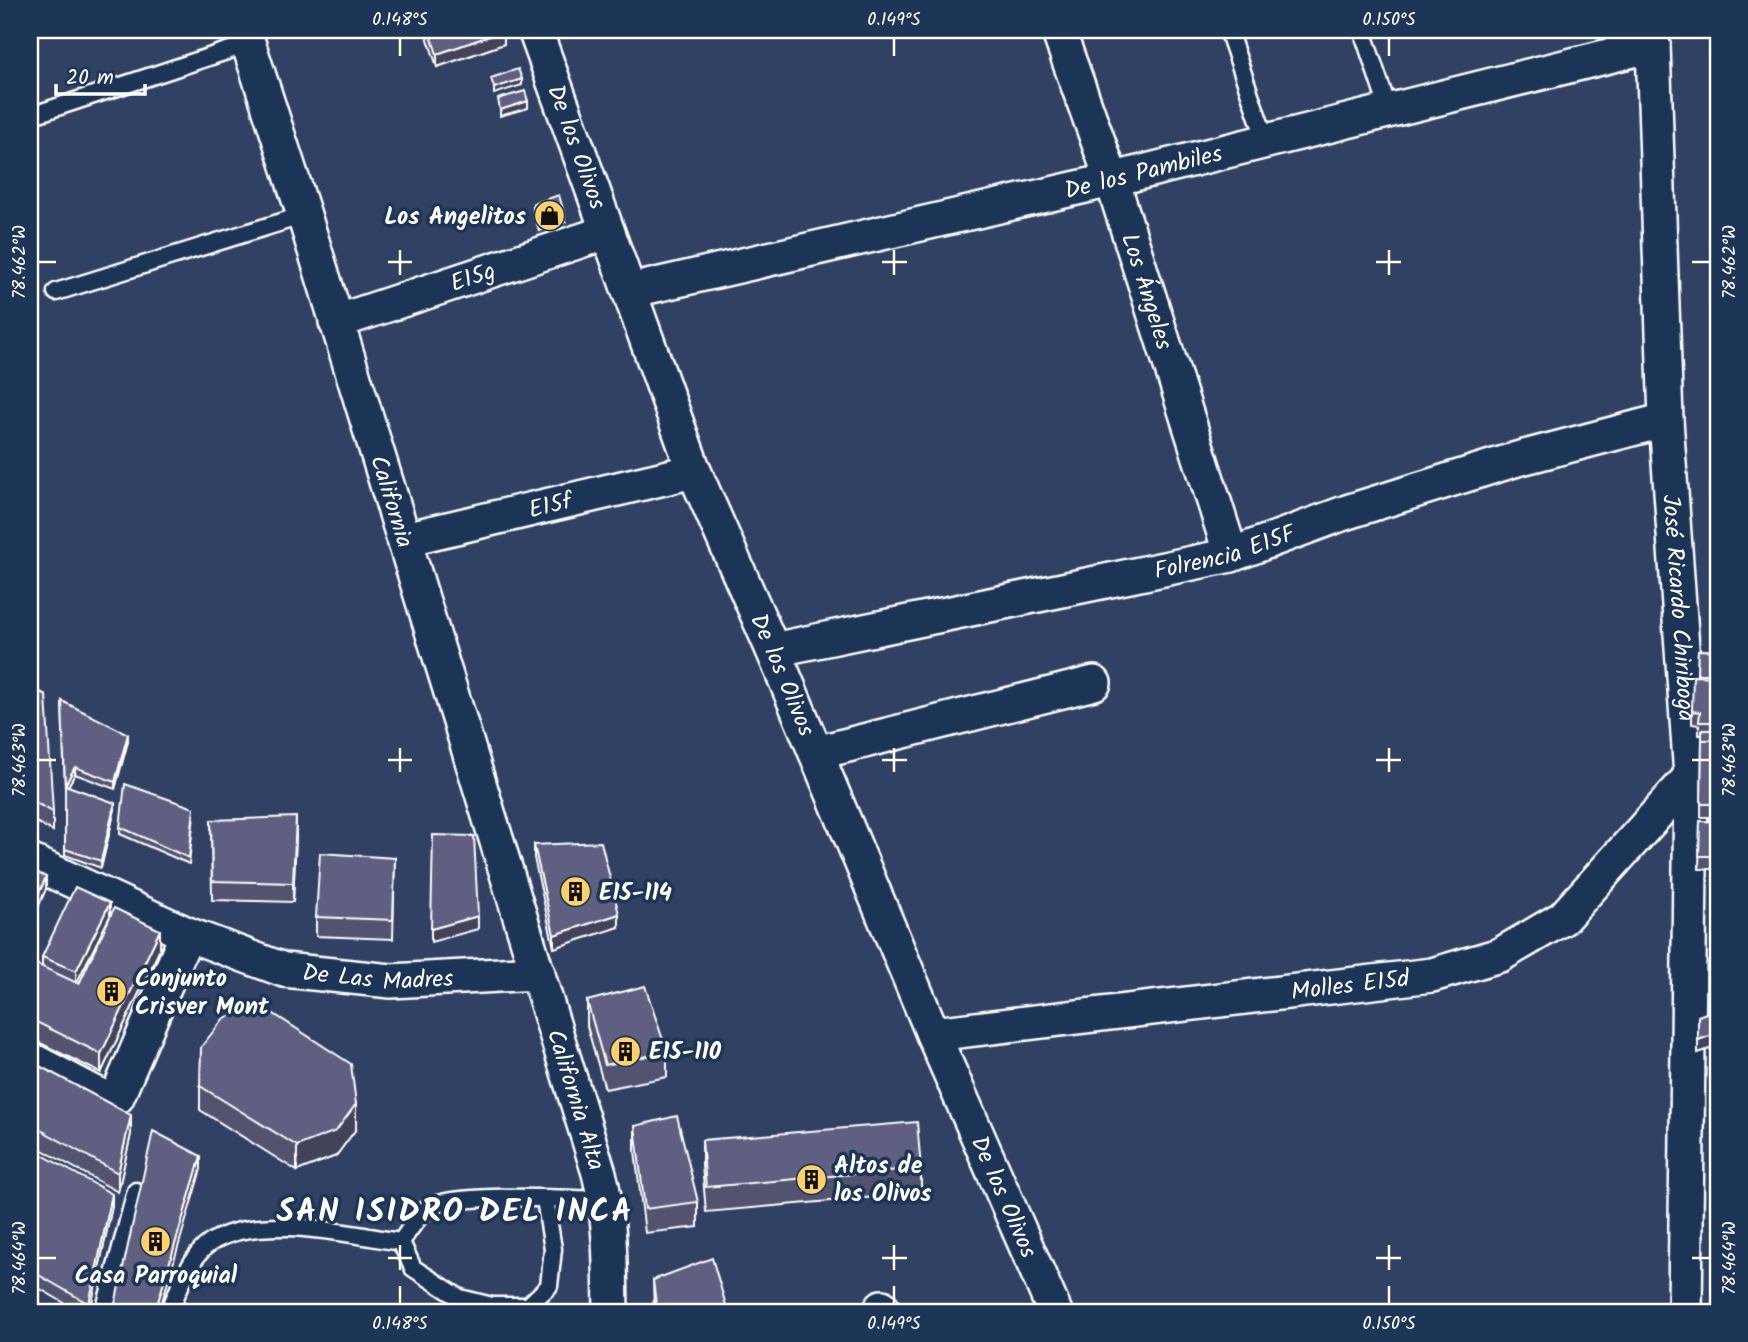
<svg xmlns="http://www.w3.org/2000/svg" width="1748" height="1342" font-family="Kalam,sans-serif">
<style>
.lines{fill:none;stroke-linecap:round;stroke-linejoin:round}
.service-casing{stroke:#fff;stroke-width:21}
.minor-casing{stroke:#fff;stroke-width:38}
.service{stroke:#1d3557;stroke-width:16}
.minor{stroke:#1d3557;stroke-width:33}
.wall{fill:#52526f;stroke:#fff;stroke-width:2}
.shaded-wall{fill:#42425a;stroke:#fff;stroke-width:2}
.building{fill:#5f5f81;stroke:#fff;stroke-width:2}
.ticks{fill:none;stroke:#fff;stroke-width:2.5}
.labels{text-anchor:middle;stroke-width:7;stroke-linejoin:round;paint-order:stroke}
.street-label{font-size:24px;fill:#fff;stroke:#1d3557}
.poi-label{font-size:24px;font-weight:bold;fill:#fff;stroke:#1d3557;text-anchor:start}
.district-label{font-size:32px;font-weight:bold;letter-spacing:2px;fill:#fff;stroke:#1d3557}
.neatline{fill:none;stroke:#fff;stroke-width:2.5}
.ticks-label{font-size:18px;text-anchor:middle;fill:#fff}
</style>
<rect width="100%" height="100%" fill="#304163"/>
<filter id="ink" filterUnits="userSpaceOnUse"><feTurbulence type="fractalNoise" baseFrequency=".0143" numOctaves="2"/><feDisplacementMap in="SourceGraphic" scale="14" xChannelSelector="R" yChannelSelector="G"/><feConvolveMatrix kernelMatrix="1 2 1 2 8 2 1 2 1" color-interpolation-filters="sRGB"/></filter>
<g filter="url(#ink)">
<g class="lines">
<defs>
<g id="service">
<polyline points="1228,30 1266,141"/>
<polyline points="1362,30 1389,111"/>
<polyline points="30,116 248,44"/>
<polyline points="56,292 304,215"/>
<polyline points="401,1242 413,1268 460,1298 492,1306 528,1306 549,1286 553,1249 545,1199"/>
<polyline points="104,1312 136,1191"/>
<path d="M169,1312C178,1291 190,1256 210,1243C257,1212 347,1234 401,1242C409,1230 417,1217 428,1208C451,1192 573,1199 606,1200"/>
</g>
<g id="minor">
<path id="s1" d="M244,30L304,215L599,1173C611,1219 610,1264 611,1312"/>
<path id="s2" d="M535,30L694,471L773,650L933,1034L1055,1312"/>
<path id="s3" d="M1058,30L1112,180L1231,555"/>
<path id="s4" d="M1649,30L1653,45L1666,420L1691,776L1685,1312"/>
<path id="s5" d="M630,291L1090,185L1653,45"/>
<path id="s6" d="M336,322L607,232"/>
<path id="s7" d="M405,539L694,471"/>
<path id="s8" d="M773,650L1231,555L1347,512L1517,459L1666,420"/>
<polyline points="816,753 1094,683"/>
<path id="s9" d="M30,861L187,934L284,970L391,981L538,973"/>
<path id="s10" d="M933,1034L1432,975L1500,955L1563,918L1691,776"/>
<polyline points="30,1059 106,1099 111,1100 117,1097 187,934"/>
<polyline points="882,1307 883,1312"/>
</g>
</defs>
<use href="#service" class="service-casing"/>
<use href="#minor" class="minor-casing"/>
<use href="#service" class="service"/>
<use href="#minor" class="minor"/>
</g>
<g class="wall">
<polygon points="425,30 504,30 504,44 437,67"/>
<polygon points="533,204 565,222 539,231 533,210"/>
<polygon points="1698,650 1718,651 1718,729 1716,730 1718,730 1718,817 1701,817 1702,735 1699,735 1699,725 1692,724 1692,711 1697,676"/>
<polygon points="30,687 53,812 53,831 30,819"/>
<polygon points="62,701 128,741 115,789 75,774 68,786 115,809 101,868 65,855 65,791"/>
<polygon points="194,815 189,864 120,834 120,827"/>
<polygon points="211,820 296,836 293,902 212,900"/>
<polygon points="1700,821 1718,822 1718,869 1699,869"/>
<polygon points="534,845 619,927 554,948 534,858"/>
<polygon points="395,858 393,939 316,936 316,917"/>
<polygon points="110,916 76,983 79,984 160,949 101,1073 30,1038 30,961 42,967 42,957"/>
<polygon points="587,1001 667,1052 667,1077 605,1089 587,1026"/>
<polygon points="30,1061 131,1134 118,1192 30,1143"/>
<polygon points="200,1086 356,1129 336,1156 297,1171 200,1110"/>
<polygon points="635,1126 698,1202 698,1227 645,1233 635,1151"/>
<polygon points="702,1140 921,1168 921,1193 706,1212 702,1165"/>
<polygon points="30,1148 112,1206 90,1312 80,1312 30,1283"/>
<polygon points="653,1280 728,1312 654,1312"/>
</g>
<g class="shaded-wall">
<polygon points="504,31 504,44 437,67 437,54"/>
<polygon points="522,79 522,85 494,94 494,88"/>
<polygon points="528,101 528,108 500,116 500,110"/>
<polygon points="565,216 565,222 539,231 539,224"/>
<polygon points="128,734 128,741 115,789 115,782"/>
<polygon points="75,767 75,774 65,791 65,785"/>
<polygon points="115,803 115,809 101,868 101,861"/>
<polygon points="296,817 296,836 293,902 293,883"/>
<polygon points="46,877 46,889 30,926 30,913"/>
<polygon points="110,903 110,916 76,984 76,971"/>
<polygon points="619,914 619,927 554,948 554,935"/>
<polygon points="478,916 478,929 431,942 431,929"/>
<polygon points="160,930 160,949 101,1073 101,1054"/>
<polygon points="1718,1033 1718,1046 1698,1053 1698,1040"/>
<polygon points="356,1104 356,1129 336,1156 297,1171 297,1146"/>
<polygon points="131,1115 131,1134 118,1192 118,1173"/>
<polygon points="201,1156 201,1169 159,1312 155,1312"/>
<polygon points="112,1194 112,1206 90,1312 89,1312 89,1304"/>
</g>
<g class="building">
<polygon points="429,30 504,30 504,31 437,54"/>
<polygon points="518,69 522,79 494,88 491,78"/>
<polygon points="525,91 528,101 500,110 498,99"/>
<polygon points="559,195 565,216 539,224 533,204"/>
<polygon points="1698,650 1718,651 1718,674 1697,674"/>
<polygon points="1693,676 1718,677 1718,716 1716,716 1716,722 1699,722 1700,712 1692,711"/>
<polygon points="30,687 46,695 53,812 30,800"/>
<polygon points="62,701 128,734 115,782 75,767 65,785"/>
<rect x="1702" y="730" width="16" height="10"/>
<polygon points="1702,740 1718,740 1718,804 1701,804"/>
<polygon points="125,784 194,808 189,858 120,827"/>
<polygon points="65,785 115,803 101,861 65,849"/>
<polygon points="296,817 293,883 212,881 211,820"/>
<polygon points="1700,821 1718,822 1718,856 1699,856"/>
<polygon points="433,835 474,836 478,916 431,929"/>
<polygon points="601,842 619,914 554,935 534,845"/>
<polygon points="320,853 395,858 393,920 316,917"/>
<polygon points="30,869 46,877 30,913"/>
<polygon points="75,887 110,903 76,971 42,957"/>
<polygon points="114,908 160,930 101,1054 30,1019 30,961 79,984"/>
<polygon points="645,986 667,1052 605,1065 587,1001"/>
<polygon points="260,1005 351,1064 356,1104 336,1131 297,1146 200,1086 201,1047 224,1018"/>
<polygon points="1718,1009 1718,1033 1698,1040 1698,1016"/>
<polygon points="30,1061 131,1115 118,1173 30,1124"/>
<polygon points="677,1116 698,1202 645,1209 635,1126"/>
<polygon points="917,1122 921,1168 706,1187 702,1140"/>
<polygon points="153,1131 201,1156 155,1312 120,1312 114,1309"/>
<polygon points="30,1148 112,1194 89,1304 30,1270"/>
<polygon points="712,1258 728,1312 657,1312 653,1280"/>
</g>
</g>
<path class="ticks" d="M400,38V56M894,38V56M1389,38V56M400,250V275M894,250V275M1389,250V275M38,262H56M388,262H412M882,262H907M1376,262H1401M1692,262H1710M400,748V772M894,748V772M1389,748V772M38,760H56M388,760H412M882,760H907M1376,760H1401M1692,760H1710M400,1245V1270M894,1245V1270M1389,1245V1270M38,1258H56M388,1258H412M882,1258H907M1376,1258H1401M1692,1258H1710M400,1286V1304M894,1286V1304M1389,1286V1304"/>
<defs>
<symbol id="shop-disc" viewBox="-11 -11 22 22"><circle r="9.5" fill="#ffd166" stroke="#1d3557"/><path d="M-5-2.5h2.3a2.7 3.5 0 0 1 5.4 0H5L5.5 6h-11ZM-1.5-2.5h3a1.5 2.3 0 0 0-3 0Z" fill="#111"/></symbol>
<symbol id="building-disc" viewBox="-11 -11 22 22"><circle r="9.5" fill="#ffd166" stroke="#1d3557"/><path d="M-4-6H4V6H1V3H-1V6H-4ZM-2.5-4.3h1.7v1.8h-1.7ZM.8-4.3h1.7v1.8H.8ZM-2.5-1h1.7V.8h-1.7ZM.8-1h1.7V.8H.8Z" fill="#111"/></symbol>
</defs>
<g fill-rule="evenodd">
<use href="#shop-disc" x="532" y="198" width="35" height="35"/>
<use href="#building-disc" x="558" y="874" width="35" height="35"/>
<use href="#building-disc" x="94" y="974" width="35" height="35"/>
<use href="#building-disc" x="608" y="1034" width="35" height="35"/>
<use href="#building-disc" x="794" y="1162" width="35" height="35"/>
<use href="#building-disc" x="138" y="1224" width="35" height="35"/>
</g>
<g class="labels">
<g class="street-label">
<text dy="8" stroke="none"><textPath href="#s2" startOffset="124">De los Olivos</textPath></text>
<text dy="8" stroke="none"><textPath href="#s5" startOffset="527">De los Pambiles</textPath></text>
<text dy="8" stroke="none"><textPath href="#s6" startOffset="144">E15g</textPath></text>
<text dy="8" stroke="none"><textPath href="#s3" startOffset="276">Los Ángeles</textPath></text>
<text dy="8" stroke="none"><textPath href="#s1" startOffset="494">California</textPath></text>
<text dy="8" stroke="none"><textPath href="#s7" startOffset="149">E15f</textPath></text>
<text dy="8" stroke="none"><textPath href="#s8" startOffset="462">Folrencia E15F</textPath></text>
<text dy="8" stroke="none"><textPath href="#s4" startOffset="579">José Ricardo Chiriboga</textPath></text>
<text dy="8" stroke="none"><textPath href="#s2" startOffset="691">De los Olivos</textPath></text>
<text dy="8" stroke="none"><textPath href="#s9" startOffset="371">De Las Madres</textPath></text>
<text dy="8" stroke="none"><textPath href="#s10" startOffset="420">Molles E15d</textPath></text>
<text dy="8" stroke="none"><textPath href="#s1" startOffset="1120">California Alta</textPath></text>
<text dy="8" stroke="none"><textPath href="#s2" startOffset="1258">De los Olivos</textPath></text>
</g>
<g class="poi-label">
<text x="526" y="224" text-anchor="end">Los Angelitos</text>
<text x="599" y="900">E15-114</text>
<text x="135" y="986">Conjunto<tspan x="135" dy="28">Crisver Mont</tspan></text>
<text x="649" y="1059">E15-110</text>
<text x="834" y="1173">Altos de<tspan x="834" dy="28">los Olivos</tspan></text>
<text x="156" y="1283" text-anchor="middle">Casa Parroquial</text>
</g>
<g class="district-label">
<text x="455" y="1221">SAN ISIDRO DEL INCA</text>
</g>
</g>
<rect width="1748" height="1342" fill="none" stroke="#1d3557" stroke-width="77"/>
<path d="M56 84v10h89v-10" fill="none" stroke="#ffffff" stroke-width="3.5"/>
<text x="66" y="84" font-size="21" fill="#ffffff" stroke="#1d3557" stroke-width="5" paint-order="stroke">20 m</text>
<rect x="38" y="38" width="1672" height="1266" class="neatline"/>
<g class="ticks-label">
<text x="400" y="25">0.148°S</text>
<text x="894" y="25">0.149°S</text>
<text x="1389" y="25">0.150°S</text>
<text transform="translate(1729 262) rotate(-90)" y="6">78.462°W</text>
<text transform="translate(19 262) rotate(-90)" y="6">78.462°W</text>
<text transform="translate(1729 760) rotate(-90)" y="6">78.463°W</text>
<text transform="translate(19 760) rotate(-90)" y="6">78.463°W</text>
<text transform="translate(1729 1258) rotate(-90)" y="6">78.464°W</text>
<text transform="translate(19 1258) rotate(-90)" y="6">78.464°W</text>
<text x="400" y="1329">0.148°S</text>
<text x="894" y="1329">0.149°S</text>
<text x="1389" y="1329">0.150°S</text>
</g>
</svg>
